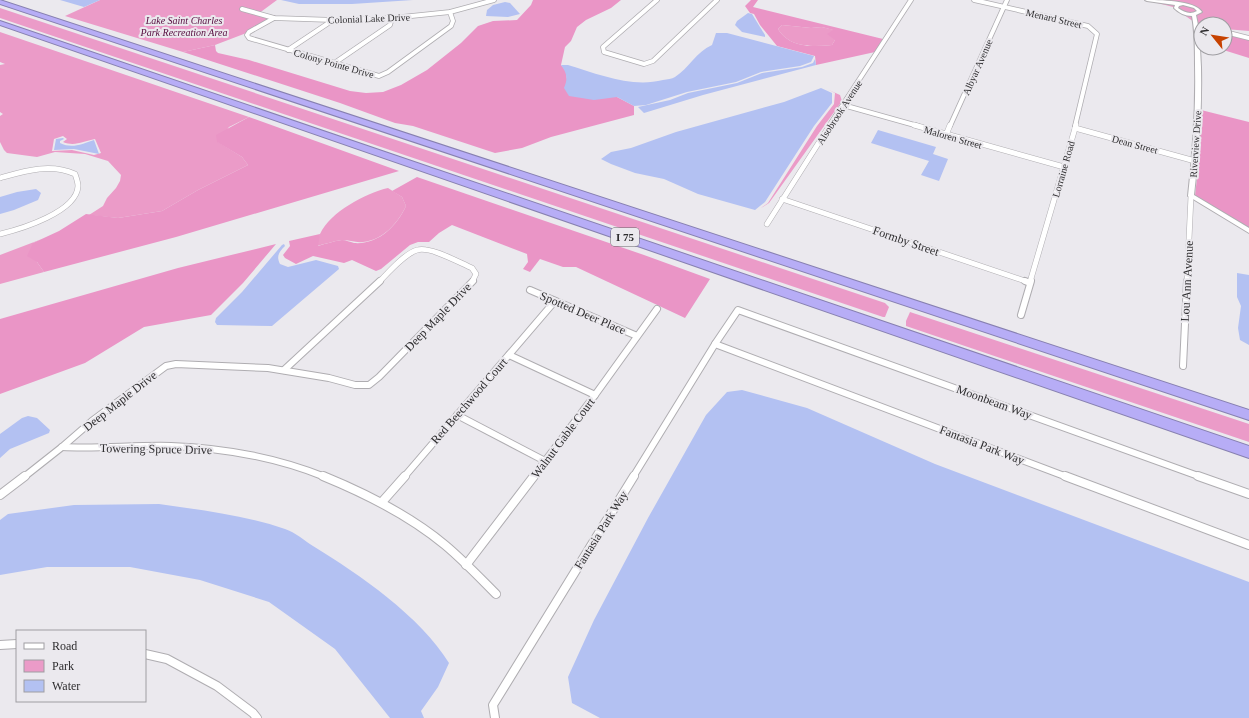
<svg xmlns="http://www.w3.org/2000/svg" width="1249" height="718" font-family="Georgia,serif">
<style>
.green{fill:#eb9bc8;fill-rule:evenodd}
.forest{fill:#ea95c6;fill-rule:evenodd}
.water{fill:#b3c1f2}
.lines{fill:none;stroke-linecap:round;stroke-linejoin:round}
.minor-far3-casing{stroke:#afadb1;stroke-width:5.5}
.minor-far2-casing{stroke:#afadb1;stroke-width:6}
.minor-far1-casing{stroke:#afadb1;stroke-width:8}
.minor-casing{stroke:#afadb1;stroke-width:10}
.tertiary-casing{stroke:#afadb1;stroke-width:2}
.motorway-casing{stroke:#8780b0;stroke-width:2}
.minor-far3{stroke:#fff;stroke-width:4}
.minor-far2{stroke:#fff;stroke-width:5}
.minor-far1{stroke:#fff;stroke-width:6}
.minor{stroke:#fff;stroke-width:8}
.tertiary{fill:#fff;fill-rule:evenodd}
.motorway{fill:#b7adf6;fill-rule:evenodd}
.labels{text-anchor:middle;stroke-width:4;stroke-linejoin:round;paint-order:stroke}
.far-street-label{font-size:10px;fill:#2e2d2f;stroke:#ebe9ee}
.far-park-label{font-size:10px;font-style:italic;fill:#550a3d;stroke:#ebe9ee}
.shield{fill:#ebe9ee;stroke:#676568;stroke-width:1}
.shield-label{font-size:11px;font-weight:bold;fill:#2e2d2f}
.street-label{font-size:12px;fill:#2e2d2f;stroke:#ebe9ee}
</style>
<rect width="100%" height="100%" fill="#ebe9ee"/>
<g class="green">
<polygon points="100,0 277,0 258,14 274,18 249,32 215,45 183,52 65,16"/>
<polygon points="1146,0 1249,0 1249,31 1225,29 1225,24 1201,24 1201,27 1173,7"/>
<polygon points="0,8 885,303 889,307 885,317 883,317 0,18"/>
<path d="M782,25L811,28L822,27L834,30L835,40L832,45C812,47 790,48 778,29Z"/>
<path d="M0,32L249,117L229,127L218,142L242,157L248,165L198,190L162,211L118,218L89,215L103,206L107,198L116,188L120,181L121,175L108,161L85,154L55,152L37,157L7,153L4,150L0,142V116L3,114L0,112V65L5,64L0,62ZM63,136L67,139L63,142C75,147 83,141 95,139L101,153L94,155L72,150L52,151L54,139Z"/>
<polygon points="829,90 840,95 842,101 769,203 761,208 768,203 817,126 834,104 835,93"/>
<path d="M388,188L402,197L406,206C398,223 383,240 363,242C356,243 349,240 342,240C334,241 325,244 317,246C318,242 318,237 320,234C330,212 366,193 388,188Z"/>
<polygon points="42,239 33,243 37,262 44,272 0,284 0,255"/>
<polygon points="910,312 1249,424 1249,442 906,326 906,321"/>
</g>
<g class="forest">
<polygon points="533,0 621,0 611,8 586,20 577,27 571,41 565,47 561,65 566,71 567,80 608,97 617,97 634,106 634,115 551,137 522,148 495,153 413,126 395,123 340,103 183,52 215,45 216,51 218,53 249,60 350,91 366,93 383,92 401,85 427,70 461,43 478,26 493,21 517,20 531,5"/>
<path d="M751,0H758L753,7L883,39L875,52L816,65L815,56L777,46L760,25L754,14L750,13L745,6ZM782,25L811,28L822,27L833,30L827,34L835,40L832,45C812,47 790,48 778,29Z"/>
<polygon points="1225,33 1249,39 1249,58 1217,48 1225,48"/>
<polygon points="1201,110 1249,122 1249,229 1195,196 1199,160"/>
<polygon points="249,117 399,171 176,237 44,272 37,262 27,256 33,243 59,231 86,214 118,218 162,211 198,190 248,165 242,157 217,142 216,135"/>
<path d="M417,177L644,255L710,279L685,318L576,267H563L540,259L530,272L523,269L528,262L527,254L452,225L439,233L429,242H418L410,245L381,269L376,271L352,260L344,263L313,256L296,264L285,258L283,255L290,246L289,241L320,234L318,246C325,244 334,241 342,240C346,240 350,242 354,243C378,245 397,226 406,206L402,197L392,191Z"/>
<polygon points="276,244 243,283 211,315 144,327 85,363 0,394 0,319 178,268"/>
</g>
<g class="water">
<polygon points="60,0 100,0 84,7"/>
<polygon points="281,0 413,0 352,4 299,4"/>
<polygon points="505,2 510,3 520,14 508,17 486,16 487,10 493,5"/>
<polygon points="748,13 752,14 765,35 765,37 742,32 735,25 737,21"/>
<path d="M716,33H727L814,56L811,62L800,66L761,72L736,82L687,92L646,105L634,106L617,97L594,100L569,96L564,88C568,79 567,73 561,65H568C598,74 631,88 663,80C667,79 672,79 675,77C689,68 696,52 712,45Z"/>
<polygon points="815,59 816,65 703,95 644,113 638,107 670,100 688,93 737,83 762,73 802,67 813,63"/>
<polygon points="821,88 832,93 832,103 814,126 765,202 755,210 698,194 664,179 635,173 611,164 601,159 611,152 631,148 676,132 784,102"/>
<polygon points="878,130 936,147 933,154 948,159 939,181 921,175 929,161 871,143"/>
<path d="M63,138L64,139L60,141V143C72,149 82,144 94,140L99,154L74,149L54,150L56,139Z"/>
<polygon points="36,189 41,193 38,200 14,210 0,214 0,197 17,192"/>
<path d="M284,244L285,246C279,252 276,256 280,264L288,267L316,260L338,266L339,269L272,326L217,325L215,322L216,318L242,292L282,245Z"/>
<polygon points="1237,273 1249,275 1249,345 1240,340 1238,328 1241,306 1237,297"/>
<polygon points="742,390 807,408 935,464 1249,582 1249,718 600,718 572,703 568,677 594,620 648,518 706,415 727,392"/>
<polygon points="28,416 37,418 50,430 49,433 10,449 0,458 0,434 22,418"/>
<path d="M159,504C201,510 244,515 285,529C295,532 305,541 313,546C359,574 421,617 449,663L438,687L421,711L424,718H390L335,649L269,602L200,580L130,567H47L0,575V520L8,514L74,505Z"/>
</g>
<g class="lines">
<defs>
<g id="minor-far3">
<polyline points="657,0 603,47 604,52 644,64 653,61 717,0"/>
<polyline points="974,0 1088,26 1097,34 1075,126"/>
<polyline points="242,9 274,18 333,20 392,18 450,12 494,0"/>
<polyline points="274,18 249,32 247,35 249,38 379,76 388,72 451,26 453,21 450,12"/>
<polyline points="1196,27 1201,28"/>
<polyline points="1225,32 1249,38"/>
<polyline points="288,50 333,20"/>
<polyline points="333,64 390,25 392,18"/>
<polyline points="843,105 918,126"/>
<polyline points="829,126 911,0"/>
<polyline points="950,126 1007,0"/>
</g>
<g id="minor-far2">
<polyline points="914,125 1064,167"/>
<polyline points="1075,128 1195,161"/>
<polyline points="946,135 950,125"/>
<path d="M0,178C25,171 50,163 75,174C76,177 78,182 78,186C77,212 21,229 0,234"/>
<polyline points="782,199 1028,282"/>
<polyline points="767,224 830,125"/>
<path d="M379,282C388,273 404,254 417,250C430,246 458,262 472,268L476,274L472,282"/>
<polyline points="1030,282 1076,125"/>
<polyline points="1187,282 1191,196"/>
</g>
<g id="minor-far1">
<polyline points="1025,281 1030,283"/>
<polyline points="530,290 637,336"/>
<polyline points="1021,315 1031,281"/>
<polyline points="715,344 1067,477"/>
<polyline points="509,355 595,395"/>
<polyline points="1183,366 1187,281"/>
<polyline points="284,370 380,281"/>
<polyline points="457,415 545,461"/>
<path d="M62,447C98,449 135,445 171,446C223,448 278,458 325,477"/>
<polyline points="24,477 62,447 92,421 166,366 176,364 268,368 329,378 355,385 369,385 379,377 473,281"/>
<polyline points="404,477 555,301"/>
<polyline points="533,477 595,395 657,309"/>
<polyline points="633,477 715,344 738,310 1201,477"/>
</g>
<g id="minor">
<path d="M323,476C367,494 409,515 445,545C463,560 479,577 496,594"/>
<polyline points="1065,476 1249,545"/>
<polyline points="1198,476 1249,494"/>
<polyline points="0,495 25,476"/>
<polyline points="382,502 405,476"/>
<polyline points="466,565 534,476"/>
<polyline points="0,645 17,644"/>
<polyline points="145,654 167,659 217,686 253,713 257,718"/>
<polyline points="495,718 493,705 634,476"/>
</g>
<path id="tertiary" d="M1145,0C1158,0 1195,0 1202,12L1196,15C1200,32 1200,49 1201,67C1202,110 1199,152 1194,195L1249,228V233L1188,196C1193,152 1196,109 1195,65C1195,48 1195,32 1192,16C1185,16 1179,13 1174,8L1175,5L1147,1ZM1183,5L1194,8L1197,11C1190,15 1184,12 1178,8L1179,6Z"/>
<g id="motorway">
<polygon points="0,0 1249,410 1249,420 0,4"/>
<polygon points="0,21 1249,446 1249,458 0,25"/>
</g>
</defs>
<use href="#minor-far3" class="minor-far3-casing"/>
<use href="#minor-far2" class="minor-far2-casing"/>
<use href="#minor-far1" class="minor-far1-casing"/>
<use href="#minor" class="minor-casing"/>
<use href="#tertiary" class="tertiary-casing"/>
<use href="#motorway" class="motorway-casing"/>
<use href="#minor-far3" class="minor-far3"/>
<use href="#minor-far2" class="minor-far2"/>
<use href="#minor-far1" class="minor-far1"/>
<use href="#minor" class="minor"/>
<use href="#tertiary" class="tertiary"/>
<use href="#motorway" class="motorway"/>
</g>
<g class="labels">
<g class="far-street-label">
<text transform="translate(369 18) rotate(-2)" y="4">Colonial Lake Drive</text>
<text transform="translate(1054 18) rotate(13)" y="4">Menard Street</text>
<text transform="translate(334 63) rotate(16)" y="4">Colony Pointe Drive</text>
<text transform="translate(977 67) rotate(-66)" y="4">Albyar Avenue</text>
<text transform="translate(839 112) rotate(-57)" y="4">Alsobrook Avenue</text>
<text transform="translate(953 137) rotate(16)" y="4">Maloren Street</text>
<text transform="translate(1135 144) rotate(15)" y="4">Dean Street</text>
<text transform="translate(1195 144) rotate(-86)" y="4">Riverview Drive</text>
<text transform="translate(1063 169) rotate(-74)" y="4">Lorraine Road</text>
</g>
<g class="far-park-label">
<text x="184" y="24">Lake Saint Charles<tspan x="184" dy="12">Park Recreation Area</tspan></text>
</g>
<rect class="shield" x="611" y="228" width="28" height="18" rx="3"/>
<g class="shield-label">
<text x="625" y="241">I 75</text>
</g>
<g class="street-label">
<text transform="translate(906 241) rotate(19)" y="4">Formby Street</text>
<text transform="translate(1187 281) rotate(-87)" y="4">Lou Ann Avenue</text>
<text transform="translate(583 313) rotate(23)" y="4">Spotted Deer Place</text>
<text transform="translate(438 317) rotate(-46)" y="4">Deep Maple Drive</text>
<text transform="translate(120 401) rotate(-38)" y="4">Deep Maple Drive</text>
<text transform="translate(469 401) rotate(-49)" y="4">Red Beechwood Court</text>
<text transform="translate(994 402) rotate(20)" y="4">Moonbeam Way</text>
<text transform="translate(563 438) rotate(-53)" y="4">Walnut Gable Court</text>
<text transform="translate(982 445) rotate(21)" y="4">Fantasia Park Way</text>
<text transform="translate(156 449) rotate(1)" y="4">Towering Spruce Drive</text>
<text transform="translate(601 530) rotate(-58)" y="4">Fantasia Park Way</text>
</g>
</g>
<rect x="16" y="630" width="130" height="72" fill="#ebe9ee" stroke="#9f9ea2"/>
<rect x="24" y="643" width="20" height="6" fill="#ffffff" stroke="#9f9ea2"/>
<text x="52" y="650" font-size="12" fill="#2e2d2f">Road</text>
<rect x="24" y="660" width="20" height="12" fill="#eb9bc8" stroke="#9f9ea2"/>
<text x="52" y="670" font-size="12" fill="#2e2d2f">Park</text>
<rect x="24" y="680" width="20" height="12" fill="#b3c1f2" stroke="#9f9ea2"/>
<text x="52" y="690" font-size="12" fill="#2e2d2f">Water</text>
<g transform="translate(1213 36) rotate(300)"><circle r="19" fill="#ebe9ee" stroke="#9f9ea2"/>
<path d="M0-3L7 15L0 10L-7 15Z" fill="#c74200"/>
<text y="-6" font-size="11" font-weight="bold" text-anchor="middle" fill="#2e2d2f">N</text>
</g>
</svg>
